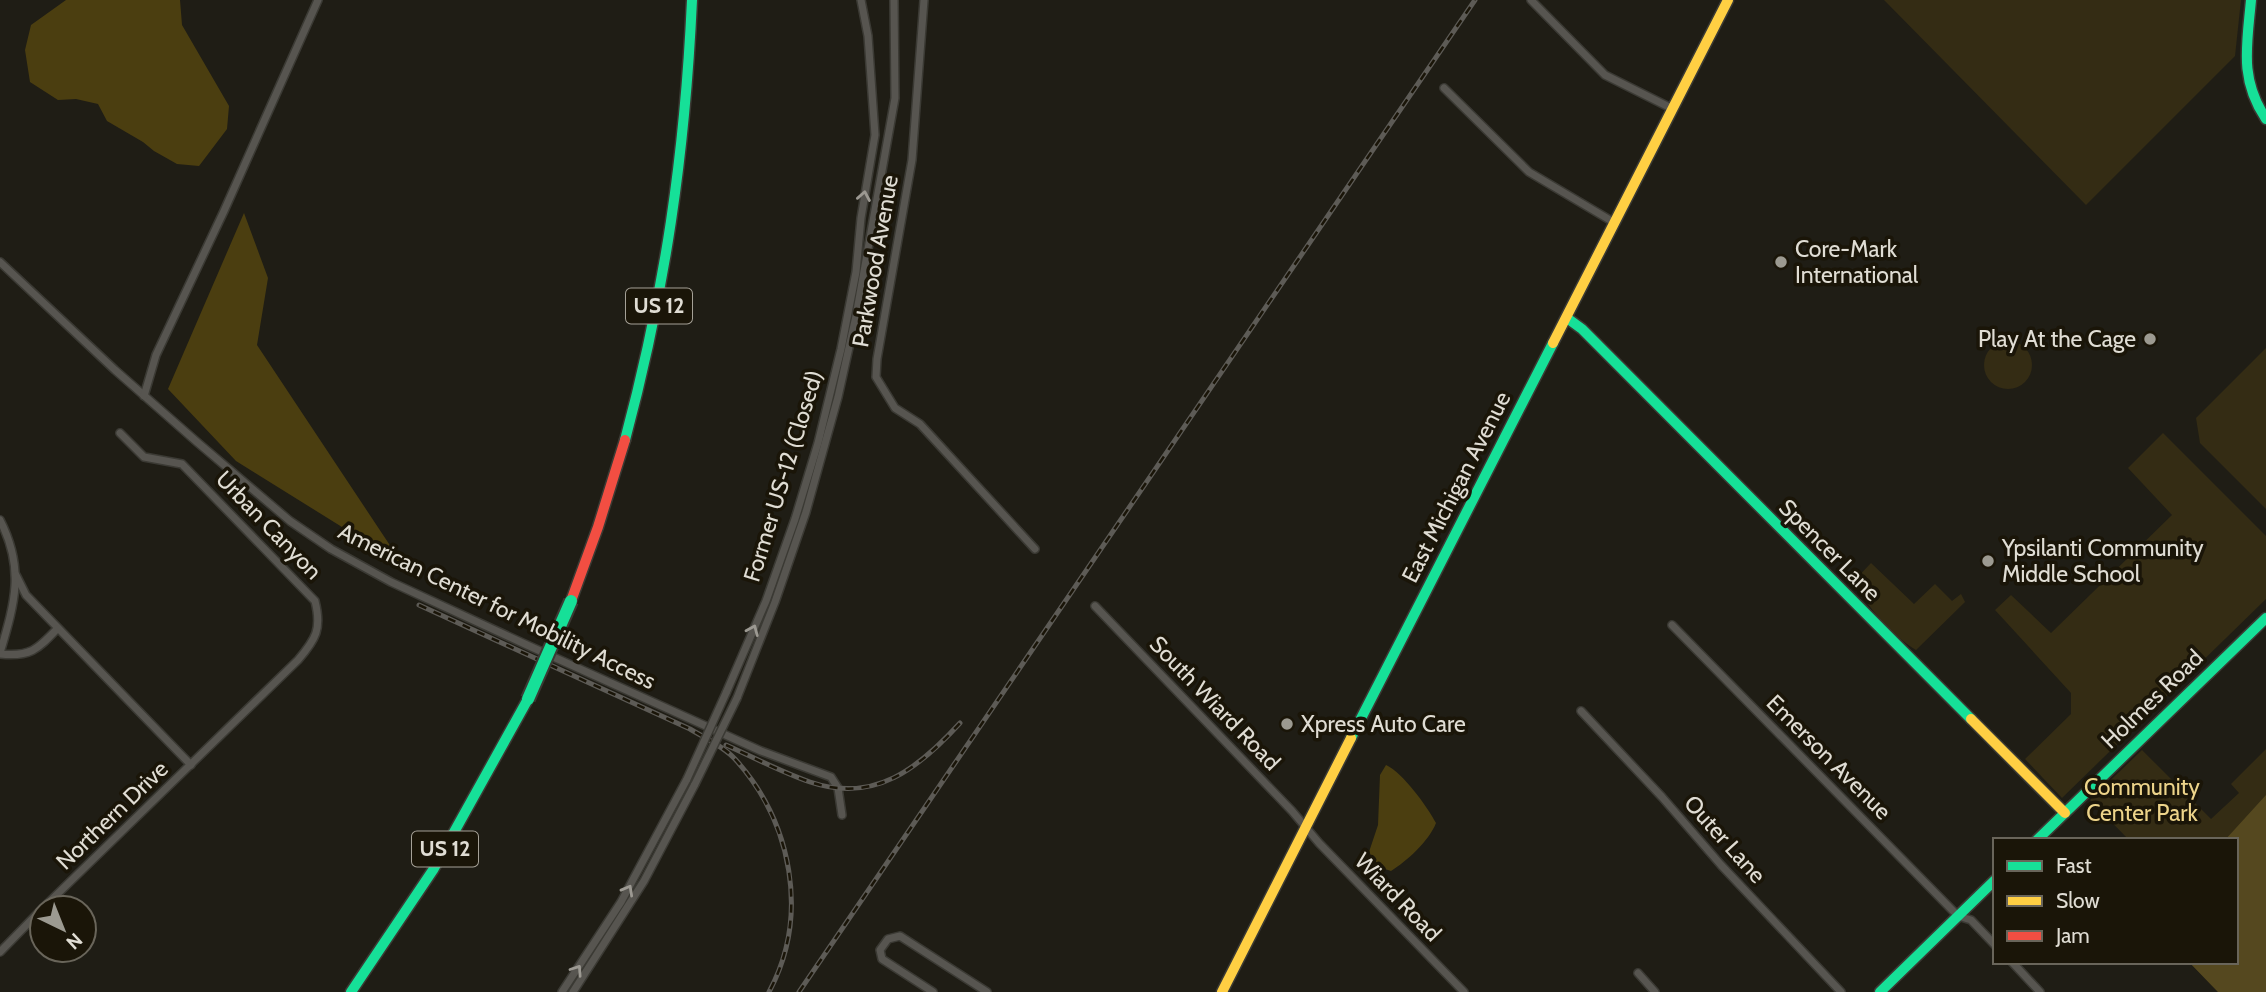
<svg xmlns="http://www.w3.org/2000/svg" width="2266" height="992" font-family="Cabin,sans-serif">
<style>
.green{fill:#342c14}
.forest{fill:#55481f}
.water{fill:#4b3e10}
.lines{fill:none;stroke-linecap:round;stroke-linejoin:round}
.street-casing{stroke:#3b3a34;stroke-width:10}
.fast-casing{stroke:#3b3a34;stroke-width:13}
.slow-casing{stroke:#3b3a34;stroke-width:13}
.jam-casing{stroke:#3b3a34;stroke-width:13}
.street{stroke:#575550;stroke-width:7}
.fast{stroke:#16e098;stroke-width:10}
.slow{stroke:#ffcf43;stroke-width:10}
.jam{stroke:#f24e42;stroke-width:10}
.rail-casing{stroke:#5d5b56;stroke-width:5}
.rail{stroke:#1a1508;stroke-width:2.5;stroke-dasharray:8;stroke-linecap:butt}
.street-bridge-casing{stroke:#3b3a34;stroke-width:10;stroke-linecap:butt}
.fast-bridge-casing{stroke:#3b3a34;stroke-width:16;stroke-linecap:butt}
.street-bridge{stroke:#575550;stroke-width:7}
.fast-bridge{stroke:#16e098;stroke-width:12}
.oneway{stroke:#9c9992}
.poi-dot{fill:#9c9a91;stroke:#1a1508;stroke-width:2.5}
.labels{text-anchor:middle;stroke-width:7;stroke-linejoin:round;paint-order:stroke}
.shield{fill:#1a1508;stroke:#a5a197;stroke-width:2}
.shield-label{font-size:21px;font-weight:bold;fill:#e0ddd4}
.poi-label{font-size:23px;fill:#e0ddd4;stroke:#1a1508;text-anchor:start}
.street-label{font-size:23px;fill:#e0ddd4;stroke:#1a1508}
.park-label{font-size:23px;fill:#edd48a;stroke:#1a1508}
</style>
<rect width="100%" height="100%" fill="#1f1d15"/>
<g class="green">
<polygon points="1884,0 2241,0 2235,56 2086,205"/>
<circle cx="2008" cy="365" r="24"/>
<polygon points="2266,348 2266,509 2200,443 2196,418"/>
<polygon points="2163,433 2266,536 2266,599 2062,798 2025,759 2071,714 2071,693 1995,610 2011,595 2051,633 2172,515 2128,468"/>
<path d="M1871,563L1914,604L1935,584L1952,601L1961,594L1965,602L1916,650C1891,635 1867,607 1854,581Z"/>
<polygon points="2266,749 2266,992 2218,992 2189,962 2236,962 2236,840 2129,840 2090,800 2142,750 2211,819 2239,793 2231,784"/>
</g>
<polygon class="forest" points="2266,795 2266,992 2218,992 2189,962 2236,962 2236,840 2225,840"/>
<g class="water">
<polygon points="66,0 180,0 182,25 229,106 227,129 199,166 177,164 154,151 143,142 107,121 98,104 76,99 58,100 30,82 25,50 31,25"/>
<polygon points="244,213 268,278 257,345 403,565 236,461 168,389"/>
<path d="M1386,765C1403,773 1427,806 1436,823C1429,841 1407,861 1391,871L1379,867L1369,852L1378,825L1380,775Z"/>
</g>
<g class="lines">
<defs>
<g id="street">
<polyline points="924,0 912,160 877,359 876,377 895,408 920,424 1035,549"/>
<polyline points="1531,0 1605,75 1673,109"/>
<polyline points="1444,88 1529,172 1615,223"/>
<polyline points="0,262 115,370 197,442 290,521 331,549 391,582 527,645 761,751 831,777 838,788 842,815"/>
<polyline points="144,396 156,355 224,211 318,0"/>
<path d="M0,520C25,569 15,602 0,653"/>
<polyline points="16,575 26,595 191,765"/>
<polyline points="1095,606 1292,811 1319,843 1464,992"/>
<polyline points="1672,625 1958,916 1971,920 1995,945"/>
<path d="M0,654C30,657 37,650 57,629"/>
<polyline points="726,693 766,601 795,519 818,443 841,349 856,272 861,218 875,135 868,36 861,0"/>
<polyline points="737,698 775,602 806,512 838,397 856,316 895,98 894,0"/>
<polyline points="1581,711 1662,797 1721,865 1841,992"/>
<path d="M43,908L298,660C316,639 322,629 315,601L182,464L144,457L120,433"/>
<polyline points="0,952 42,909"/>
<polyline points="2012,962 2040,992"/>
<polyline points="1638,973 1655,992"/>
<polyline points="562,992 621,902 687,779"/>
<polyline points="573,992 644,881 695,784"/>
<polyline points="933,992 882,959 880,950 888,939 900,936 987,992"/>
</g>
<g id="fast">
<path d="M2251,0C2247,45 2239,79 2266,119"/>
<polyline points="1567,318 1582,329 1971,719"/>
<path d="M625,440C665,291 685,154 692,0"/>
<polyline points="1351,738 1553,343"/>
<polyline points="2037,840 2266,618"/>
<polyline points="351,992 433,870 528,699"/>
<polyline points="1880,992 1995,880"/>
</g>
<g id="slow">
<polyline points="1553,343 1728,0"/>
<polyline points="1971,719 2065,813"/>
<polyline points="1222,992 1351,738"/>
</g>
<polyline id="jam" points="571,601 598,527 625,440"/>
</defs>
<use href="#street" class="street-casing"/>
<use href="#fast" class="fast-casing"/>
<use href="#slow" class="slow-casing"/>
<use href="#jam" class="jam-casing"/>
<use href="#street" class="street"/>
<use href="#fast" class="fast"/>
<use href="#slow" class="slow"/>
<use href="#jam" class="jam"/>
<defs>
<g id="rail">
<path d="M419,605L690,729C705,738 723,746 735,759C792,822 810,916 769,992"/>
<path d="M726,745C753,757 781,772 810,782C875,804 919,768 960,723"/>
<polyline points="799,992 1475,0"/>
</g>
</defs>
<use href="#rail" class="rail-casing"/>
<use href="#rail" class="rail"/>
<defs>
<g id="street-bridge">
<polyline points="687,779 726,693"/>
<polyline points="695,784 737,698"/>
</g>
<polyline id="fast-bridge" points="528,699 571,601"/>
</defs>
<use href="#street-bridge" class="street-bridge-casing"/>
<use href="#fast-bridge" class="fast-bridge-casing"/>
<use href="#street-bridge" class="street-bridge"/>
<use href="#fast-bridge" class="fast-bridge"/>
</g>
<defs><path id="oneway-chevron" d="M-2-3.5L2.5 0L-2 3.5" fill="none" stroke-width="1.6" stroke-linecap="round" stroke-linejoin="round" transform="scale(1.75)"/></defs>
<g class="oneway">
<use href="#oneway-chevron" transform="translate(864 196) rotate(-80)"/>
<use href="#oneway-chevron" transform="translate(753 630) rotate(-67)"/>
<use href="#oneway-chevron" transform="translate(628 890) rotate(-61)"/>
<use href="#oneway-chevron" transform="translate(577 970) rotate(-56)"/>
</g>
<g class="poi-dot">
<circle cx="1781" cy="262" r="7"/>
<circle cx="2150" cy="339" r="7"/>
<circle cx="1988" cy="561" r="7"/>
<circle cx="1287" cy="724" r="7"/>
</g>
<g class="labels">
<g class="shield">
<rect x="626" y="288.5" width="66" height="35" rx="5"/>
<rect x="412" y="831.5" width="66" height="35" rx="5"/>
</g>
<g class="shield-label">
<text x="659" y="313">US 12</text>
<text x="445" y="856">US 12</text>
</g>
<g class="poi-label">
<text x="1795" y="257">Core-Mark<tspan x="1795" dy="26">International</tspan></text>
<text x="2136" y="347" text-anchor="end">Play At the Cage</text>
<text x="2002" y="556">Ypsilanti Community<tspan x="2002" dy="26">Middle School</tspan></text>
<text x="1301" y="732">Xpress Auto Care</text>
</g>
<g class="street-label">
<text transform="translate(875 261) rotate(-80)" y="8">Parkwood Avenue</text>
<text transform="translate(783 476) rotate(-73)" y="8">Former US-12 (Closed)</text>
<text transform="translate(1456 487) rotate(-63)" y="8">East Michigan Avenue</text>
<text transform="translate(269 525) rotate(46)" y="8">Urban Canyon</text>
<text transform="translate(1830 550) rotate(45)" y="8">Spencer Lane</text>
<text transform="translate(497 606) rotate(26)" y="8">American Center for Mobility Access</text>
<text transform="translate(2152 699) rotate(-44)" y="8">Holmes Road</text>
<text transform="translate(1215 703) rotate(46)" y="8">South Wiard Road</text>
<text transform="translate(1829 757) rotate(45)" y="8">Emerson Avenue</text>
<text transform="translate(112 815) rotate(-44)" y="8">Northern Drive</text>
<text transform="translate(1725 839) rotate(48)" y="8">Outer Lane</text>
<text transform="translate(1398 897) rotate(46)" y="8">Wiard Road</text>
</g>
<g class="park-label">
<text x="2142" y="795">Community<tspan x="2142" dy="26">Center Park</tspan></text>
</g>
</g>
<rect x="1993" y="838" width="245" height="126" fill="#1a1508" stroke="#69655a" stroke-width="2"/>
<rect x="2007" y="861" width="35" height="10" fill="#16e098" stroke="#69655a" stroke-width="2"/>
<text x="2056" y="873" font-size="21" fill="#e0ddd4">Fast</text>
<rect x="2007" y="896" width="35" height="10" fill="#ffcf43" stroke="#69655a" stroke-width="2"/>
<text x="2056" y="908" font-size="21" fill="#e0ddd4">Slow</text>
<rect x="2007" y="931" width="35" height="10" fill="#f24e42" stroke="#69655a" stroke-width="2"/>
<text x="2056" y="943" font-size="21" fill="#e0ddd4">Jam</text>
<g transform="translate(63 929) rotate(137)"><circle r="33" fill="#1a1508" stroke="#69655a" stroke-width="2"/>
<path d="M0-5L12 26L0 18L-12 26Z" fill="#9c9a91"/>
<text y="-10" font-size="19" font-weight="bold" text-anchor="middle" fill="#e0ddd4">N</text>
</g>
</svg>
